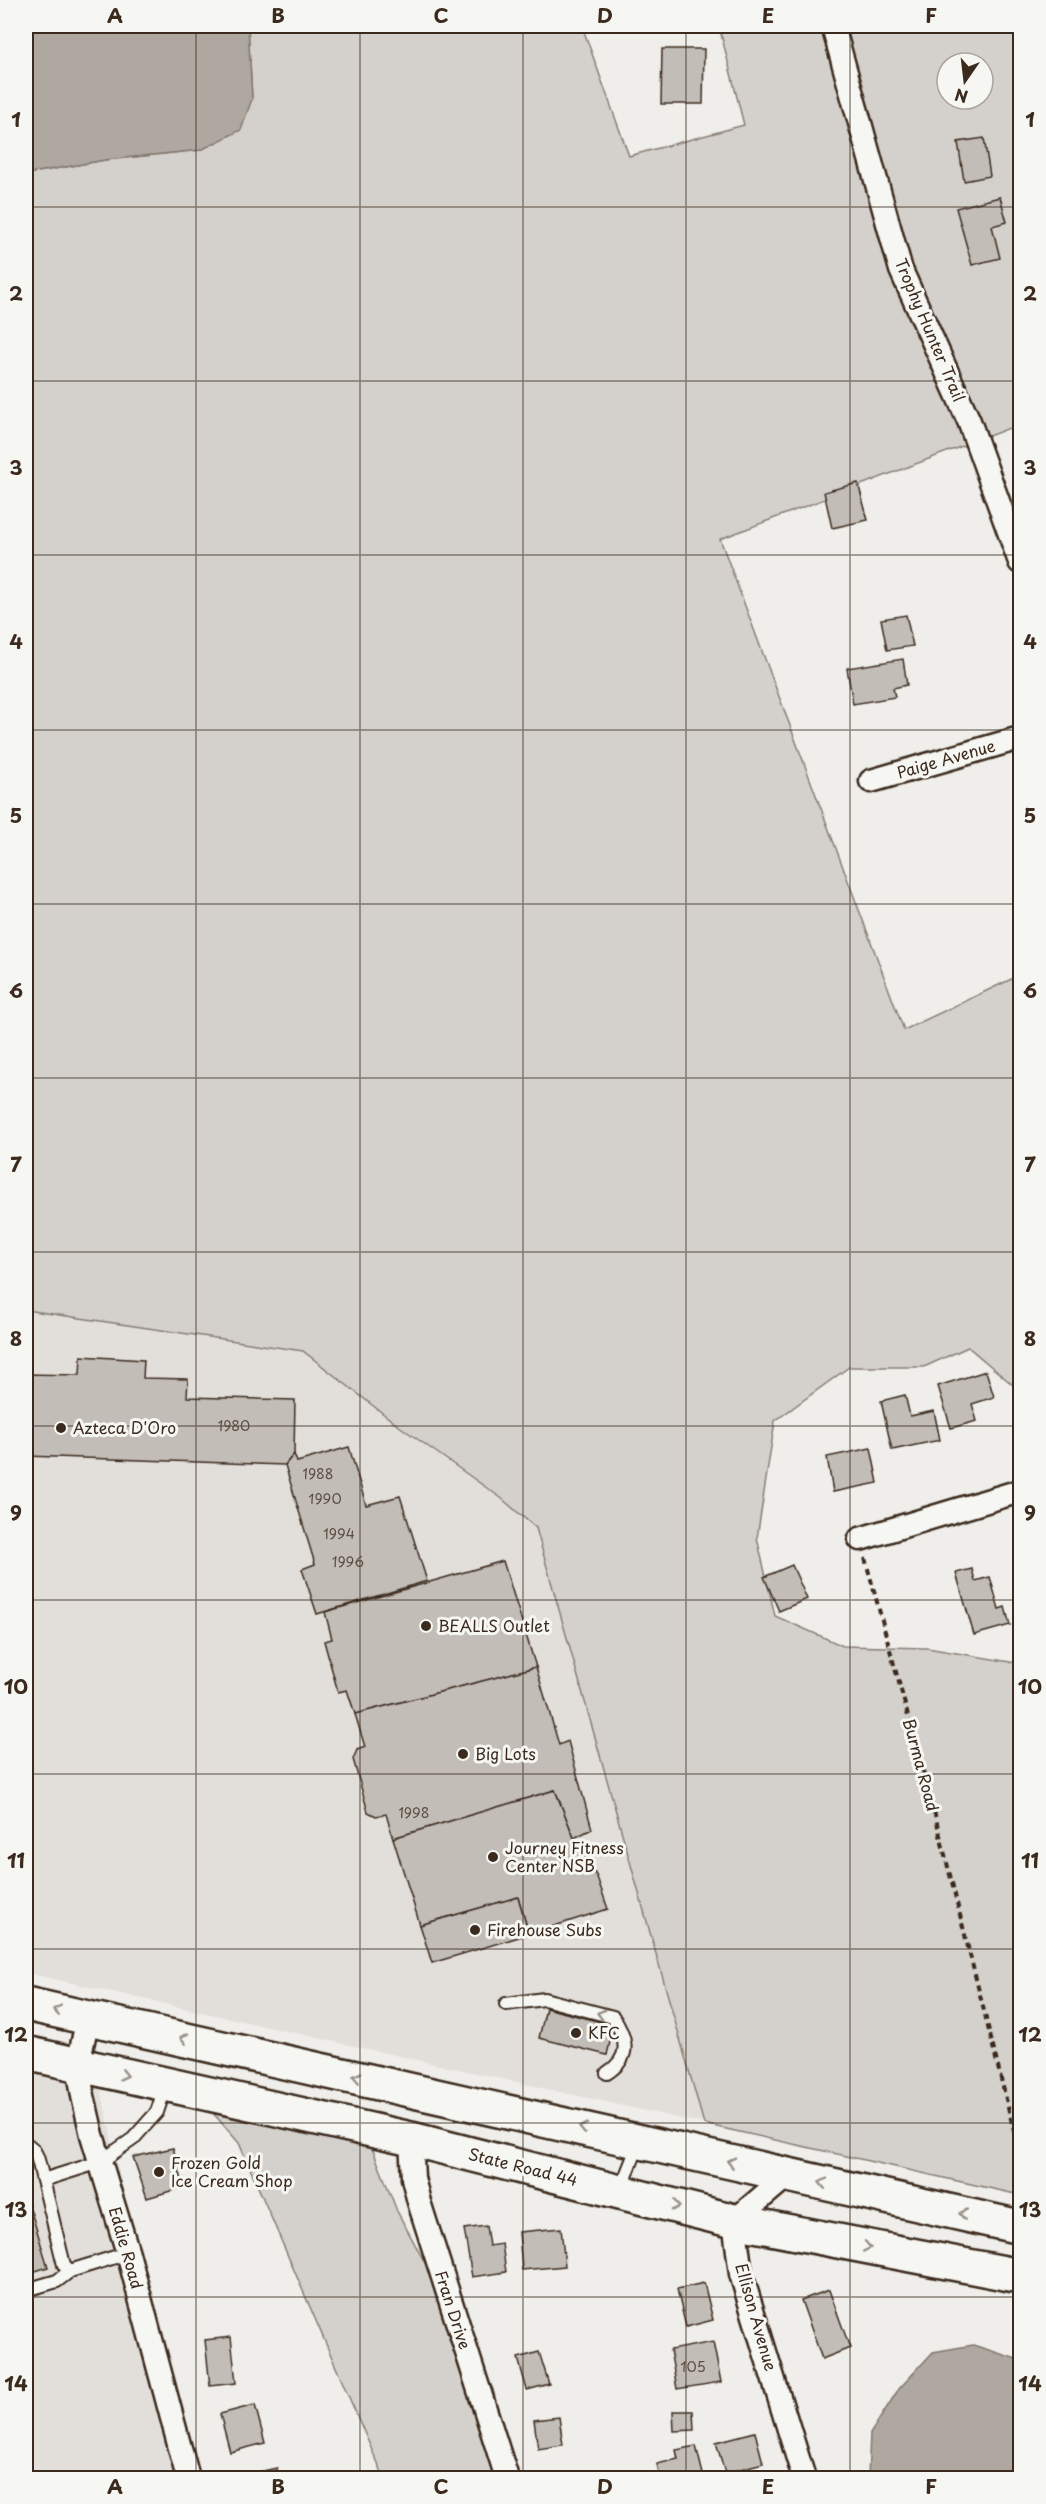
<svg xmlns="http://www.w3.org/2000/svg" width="1046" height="2504" font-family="'Playpen Sans',sans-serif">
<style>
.built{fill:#e2dfdb}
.green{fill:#d4d1cc;stroke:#887e75;stroke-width:1.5;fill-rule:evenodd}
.water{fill:#afa8a1;stroke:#81766d;stroke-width:1.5}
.building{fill:#c2bdb7;stroke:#3b2a1e;stroke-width:1.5}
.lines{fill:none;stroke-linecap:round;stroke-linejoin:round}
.lane-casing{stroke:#3b2a1e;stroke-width:16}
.street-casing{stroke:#3b2a1e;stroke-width:27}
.primary-casing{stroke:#3b2a1e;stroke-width:38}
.path{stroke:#3b2a1e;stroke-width:4;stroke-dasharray:6 4.5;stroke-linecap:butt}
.lane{stroke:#f6f6f2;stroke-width:12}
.street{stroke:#f6f6f2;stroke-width:22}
.primary{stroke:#f6f6f2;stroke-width:33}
.oneway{stroke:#989088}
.grid{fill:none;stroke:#3b2a1e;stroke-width:1.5;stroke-opacity:0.55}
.poi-dot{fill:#3b2a1e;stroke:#f6f6f2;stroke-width:2}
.labels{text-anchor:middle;stroke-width:6;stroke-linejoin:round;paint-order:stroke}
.number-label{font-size:14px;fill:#5d4f44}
.street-label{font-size:16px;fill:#3b2a1e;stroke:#f6f6f2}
.poi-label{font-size:16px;fill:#3b2a1e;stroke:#f6f6f2;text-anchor:start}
.neatline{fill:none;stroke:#3b2a1e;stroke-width:2}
.grid-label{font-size:20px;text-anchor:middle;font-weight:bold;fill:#3b2a1e}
</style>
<rect width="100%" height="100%" fill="#efeeea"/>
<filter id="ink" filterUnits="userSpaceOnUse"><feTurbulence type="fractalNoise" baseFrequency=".0167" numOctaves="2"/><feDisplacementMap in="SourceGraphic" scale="12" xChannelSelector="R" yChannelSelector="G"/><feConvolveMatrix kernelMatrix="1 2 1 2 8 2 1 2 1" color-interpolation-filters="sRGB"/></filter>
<g filter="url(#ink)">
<g class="built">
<polygon points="26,1310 303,1351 399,1426 501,1498 536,1528 704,2124 26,1973"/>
<polygon points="26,2065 99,2081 125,2199 120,2199 182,2478 26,2478"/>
</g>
<g class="green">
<path d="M248,26H582L629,156L744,125L719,26H1020V424L720,539L904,1030L1020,975V1391L968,1347L924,1367H849L775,1421L757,1538L775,1616L843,1646L927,1648L1016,1663L1020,1661V2195L704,2124L536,1528L501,1498L399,1426L303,1351L26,1310V174L105,160L201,150L252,99ZM947,63H983V99H947Z"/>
<polygon points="206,2105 370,2143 397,2211 493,2389 513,2478 384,2478 239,2143"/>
</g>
<g class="water">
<polygon points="26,26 248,26 252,99 241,130 201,150 105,160 26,174"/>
<polygon points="973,2345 1020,2360 1020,2478 868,2478 870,2434 898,2390 933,2352"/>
</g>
<g class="building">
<polygon points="662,49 704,49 703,104 661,104"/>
<polygon points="984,138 990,176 964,181 958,142"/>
<polygon points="1000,197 1007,222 992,226 1000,258 972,265 956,208"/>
<polygon points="858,483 868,520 832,528 824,492"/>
<polygon points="906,615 913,646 887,650 881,619"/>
<polygon points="903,659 907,685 893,688 895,697 853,704 847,668"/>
<polygon points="81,1356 144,1360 143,1378 188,1379 187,1397 295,1400 294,1454 285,1465 26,1456 26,1374 80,1375"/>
<polygon points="986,1371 994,1397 972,1404 977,1421 951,1428 938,1386"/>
<polygon points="905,1395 910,1416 934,1411 940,1440 892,1450 881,1401"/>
<polygon points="349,1447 366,1505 400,1496 427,1581 317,1614 302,1569 315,1564 285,1465 294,1454 297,1462"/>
<polygon points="871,1448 878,1483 833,1492 827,1457"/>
<polygon points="503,1561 536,1667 355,1714 347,1690 338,1692 324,1641 332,1639 325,1612"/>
<polygon points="792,1565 807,1599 779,1611 764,1577"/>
<polygon points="972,1569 975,1581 990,1577 999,1609 1005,1607 1010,1625 974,1635 956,1573"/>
<polygon points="536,1667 559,1745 568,1741 592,1829 574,1838 555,1790 393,1838 386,1814 376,1816 368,1812 353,1759 357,1750 365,1747 355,1714"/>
<polygon points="555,1790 574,1838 597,1877 608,1909 529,1934 518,1897 420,1925 393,1838"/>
<polygon points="518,1897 529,1934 432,1963 420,1925"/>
<polygon points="546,2008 605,2023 613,2028 607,2055 539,2038"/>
<polygon points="173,2148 184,2187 147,2198 133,2157"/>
<polygon points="26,2195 48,2267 26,2274"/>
<polygon points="486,2226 489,2246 502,2244 506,2272 472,2277 464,2229"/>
<polygon points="561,2228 565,2266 522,2270 519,2232"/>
<polygon points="704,2283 713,2320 686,2327 677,2289"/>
<polygon points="829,2290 850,2348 822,2359 801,2300"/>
<polygon points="231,2337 236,2383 210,2386 205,2340"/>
<polygon points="713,2342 721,2382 677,2389 670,2350"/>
<polygon points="539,2352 549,2384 527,2390 518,2358"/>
<polygon points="255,2405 265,2443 230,2452 220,2414"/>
<polygon points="673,2411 693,2411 694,2430 674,2431"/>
<polygon points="559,2417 563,2445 538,2449 534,2420"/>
<polygon points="755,2432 763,2463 725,2473 716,2442"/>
<polygon points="696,2446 704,2478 660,2478 657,2464 678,2459 676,2450"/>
<polygon points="277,2468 279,2478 240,2478 240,2476"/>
</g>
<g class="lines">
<defs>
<g id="lane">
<path d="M506,2004L544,1999L613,2017C627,2039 632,2057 607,2073"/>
<path d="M26,2144C39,2150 39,2167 43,2180"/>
<polyline points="620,2191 639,2143"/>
<polyline points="128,2253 70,2271 64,2265 43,2180 100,2162 133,2139 157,2112 166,2085"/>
<polyline points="26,2290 57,2281 70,2271"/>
</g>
<g id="street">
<polyline points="833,26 901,270 969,421 1020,562"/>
<polyline points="871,781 1020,738"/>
<polyline points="860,1539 1020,1491"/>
<polyline points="88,2017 78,2065 83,2096 92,2135 128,2253 188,2478"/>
<polyline points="411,2139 413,2178 419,2202 507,2478"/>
<polyline points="788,2175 734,2221 741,2274 804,2478"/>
</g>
<g id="primary">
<polyline points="26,2004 1020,2227"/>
<polyline points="26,2053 411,2139 734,2221 1020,2276"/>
</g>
</defs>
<use href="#lane" class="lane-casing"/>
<use href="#street" class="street-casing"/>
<use href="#primary" class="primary-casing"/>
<polyline class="path" points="865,1558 935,1815 1020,2155"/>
<use href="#lane" class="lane"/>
<use href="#street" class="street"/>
<use href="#primary" class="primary"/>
</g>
<defs><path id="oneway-chevron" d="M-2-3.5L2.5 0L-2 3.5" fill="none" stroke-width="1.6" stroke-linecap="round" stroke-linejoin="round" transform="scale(1.5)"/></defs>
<g class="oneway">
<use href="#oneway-chevron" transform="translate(57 2010) rotate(-168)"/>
<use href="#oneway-chevron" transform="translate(601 2014) rotate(-164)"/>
<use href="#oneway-chevron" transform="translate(184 2038) rotate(-167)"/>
<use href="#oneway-chevron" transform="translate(124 2075) rotate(13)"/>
<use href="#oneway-chevron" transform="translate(357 2077) rotate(-167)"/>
<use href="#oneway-chevron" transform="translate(583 2128) rotate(-167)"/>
<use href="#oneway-chevron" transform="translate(731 2162) rotate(-167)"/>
<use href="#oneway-chevron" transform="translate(823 2183) rotate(-168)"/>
<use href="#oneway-chevron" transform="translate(676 2206) rotate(14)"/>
<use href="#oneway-chevron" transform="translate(963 2214) rotate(-168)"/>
<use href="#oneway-chevron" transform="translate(867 2247) rotate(11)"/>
</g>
</g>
<path class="grid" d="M196,26V2478M360,26V2478M523,26V2478M686,26V2478M850,26V2478M26,207H1020M26,381H1020M26,555H1020M26,730H1020M26,904H1020M26,1078H1020M26,1252H1020M26,1426H1020M26,1600H1020M26,1774H1020M26,1949H1020M26,2123H1020M26,2297H1020"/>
<g class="poi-dot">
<circle cx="61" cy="1428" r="6"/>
<circle cx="426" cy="1626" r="6"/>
<circle cx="463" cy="1754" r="6"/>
<circle cx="493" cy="1857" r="6"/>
<circle cx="475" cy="1930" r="6"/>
<circle cx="576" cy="2033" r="6"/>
<circle cx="159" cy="2172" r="6"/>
</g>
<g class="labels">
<g class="number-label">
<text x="234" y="1431">1980</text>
<text x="318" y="1479">1988</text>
<text x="325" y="1504">1990</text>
<text x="339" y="1539">1994</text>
<text x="348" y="1567">1996</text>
<text x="414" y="1818">1998</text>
<text x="693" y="2372">105</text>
</g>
<g class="street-label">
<text transform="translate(930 330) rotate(67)" y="6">Trophy Hunter Trail</text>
<text transform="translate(946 759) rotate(-16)" y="6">Paige Avenue</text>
<text transform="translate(921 1765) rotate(75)" y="6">Burma Road</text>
<text transform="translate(523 2167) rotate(14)" y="6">State Road 44</text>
<text transform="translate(126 2248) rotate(74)" y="6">Eddie Road</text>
<text transform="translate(453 2310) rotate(72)" y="6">Fran Drive</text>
<text transform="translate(756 2317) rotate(74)" y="6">Ellison Avenue</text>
</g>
<g class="poi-label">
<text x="73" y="1434">Azteca D'Oro</text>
<text x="438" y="1632">BEALLS Outlet</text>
<text x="475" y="1760">Big Lots</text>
<text x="505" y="1854">Journey Fitness<tspan x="505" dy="18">Center NSB</tspan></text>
<text x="487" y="1936">Firehouse Subs</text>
<text x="588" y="2039">KFC</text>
<text x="171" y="2169">Frozen Gold<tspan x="171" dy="18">Ice Cream Shop</tspan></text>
</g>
</g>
<rect width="1046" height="2504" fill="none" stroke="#f6f6f2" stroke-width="66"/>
<g transform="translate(965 81) rotate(194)"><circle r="28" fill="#f6f6f2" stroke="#aba49d" stroke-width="1.5"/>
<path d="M0-4.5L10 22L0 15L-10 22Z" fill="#3b2a1e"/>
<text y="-9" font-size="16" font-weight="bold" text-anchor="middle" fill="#3b2a1e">N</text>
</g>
<rect x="33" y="33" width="980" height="2438" class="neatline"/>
<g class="grid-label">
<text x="115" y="23">A</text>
<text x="278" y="23">B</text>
<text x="441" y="23">C</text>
<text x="605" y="23">D</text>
<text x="768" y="23">E</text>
<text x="931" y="23">F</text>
<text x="16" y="127">1</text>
<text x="1030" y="127">1</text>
<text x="16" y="301">2</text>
<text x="1030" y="301">2</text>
<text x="16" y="475">3</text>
<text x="1030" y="475">3</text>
<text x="16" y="649">4</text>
<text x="1030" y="649">4</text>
<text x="16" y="823">5</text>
<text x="1030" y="823">5</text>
<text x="16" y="998">6</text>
<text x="1030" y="998">6</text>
<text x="16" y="1172">7</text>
<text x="1030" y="1172">7</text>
<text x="16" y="1346">8</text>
<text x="1030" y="1346">8</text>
<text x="16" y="1520">9</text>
<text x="1030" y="1520">9</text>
<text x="16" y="1694">10</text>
<text x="1030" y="1694">10</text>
<text x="16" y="1868">11</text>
<text x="1030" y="1868">11</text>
<text x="16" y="2042">12</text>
<text x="1030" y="2042">12</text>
<text x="16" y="2217">13</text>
<text x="1030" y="2217">13</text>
<text x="16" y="2391">14</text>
<text x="1030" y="2391">14</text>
<text x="115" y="2494">A</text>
<text x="278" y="2494">B</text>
<text x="441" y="2494">C</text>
<text x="605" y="2494">D</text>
<text x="768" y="2494">E</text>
<text x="931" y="2494">F</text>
</g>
</svg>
